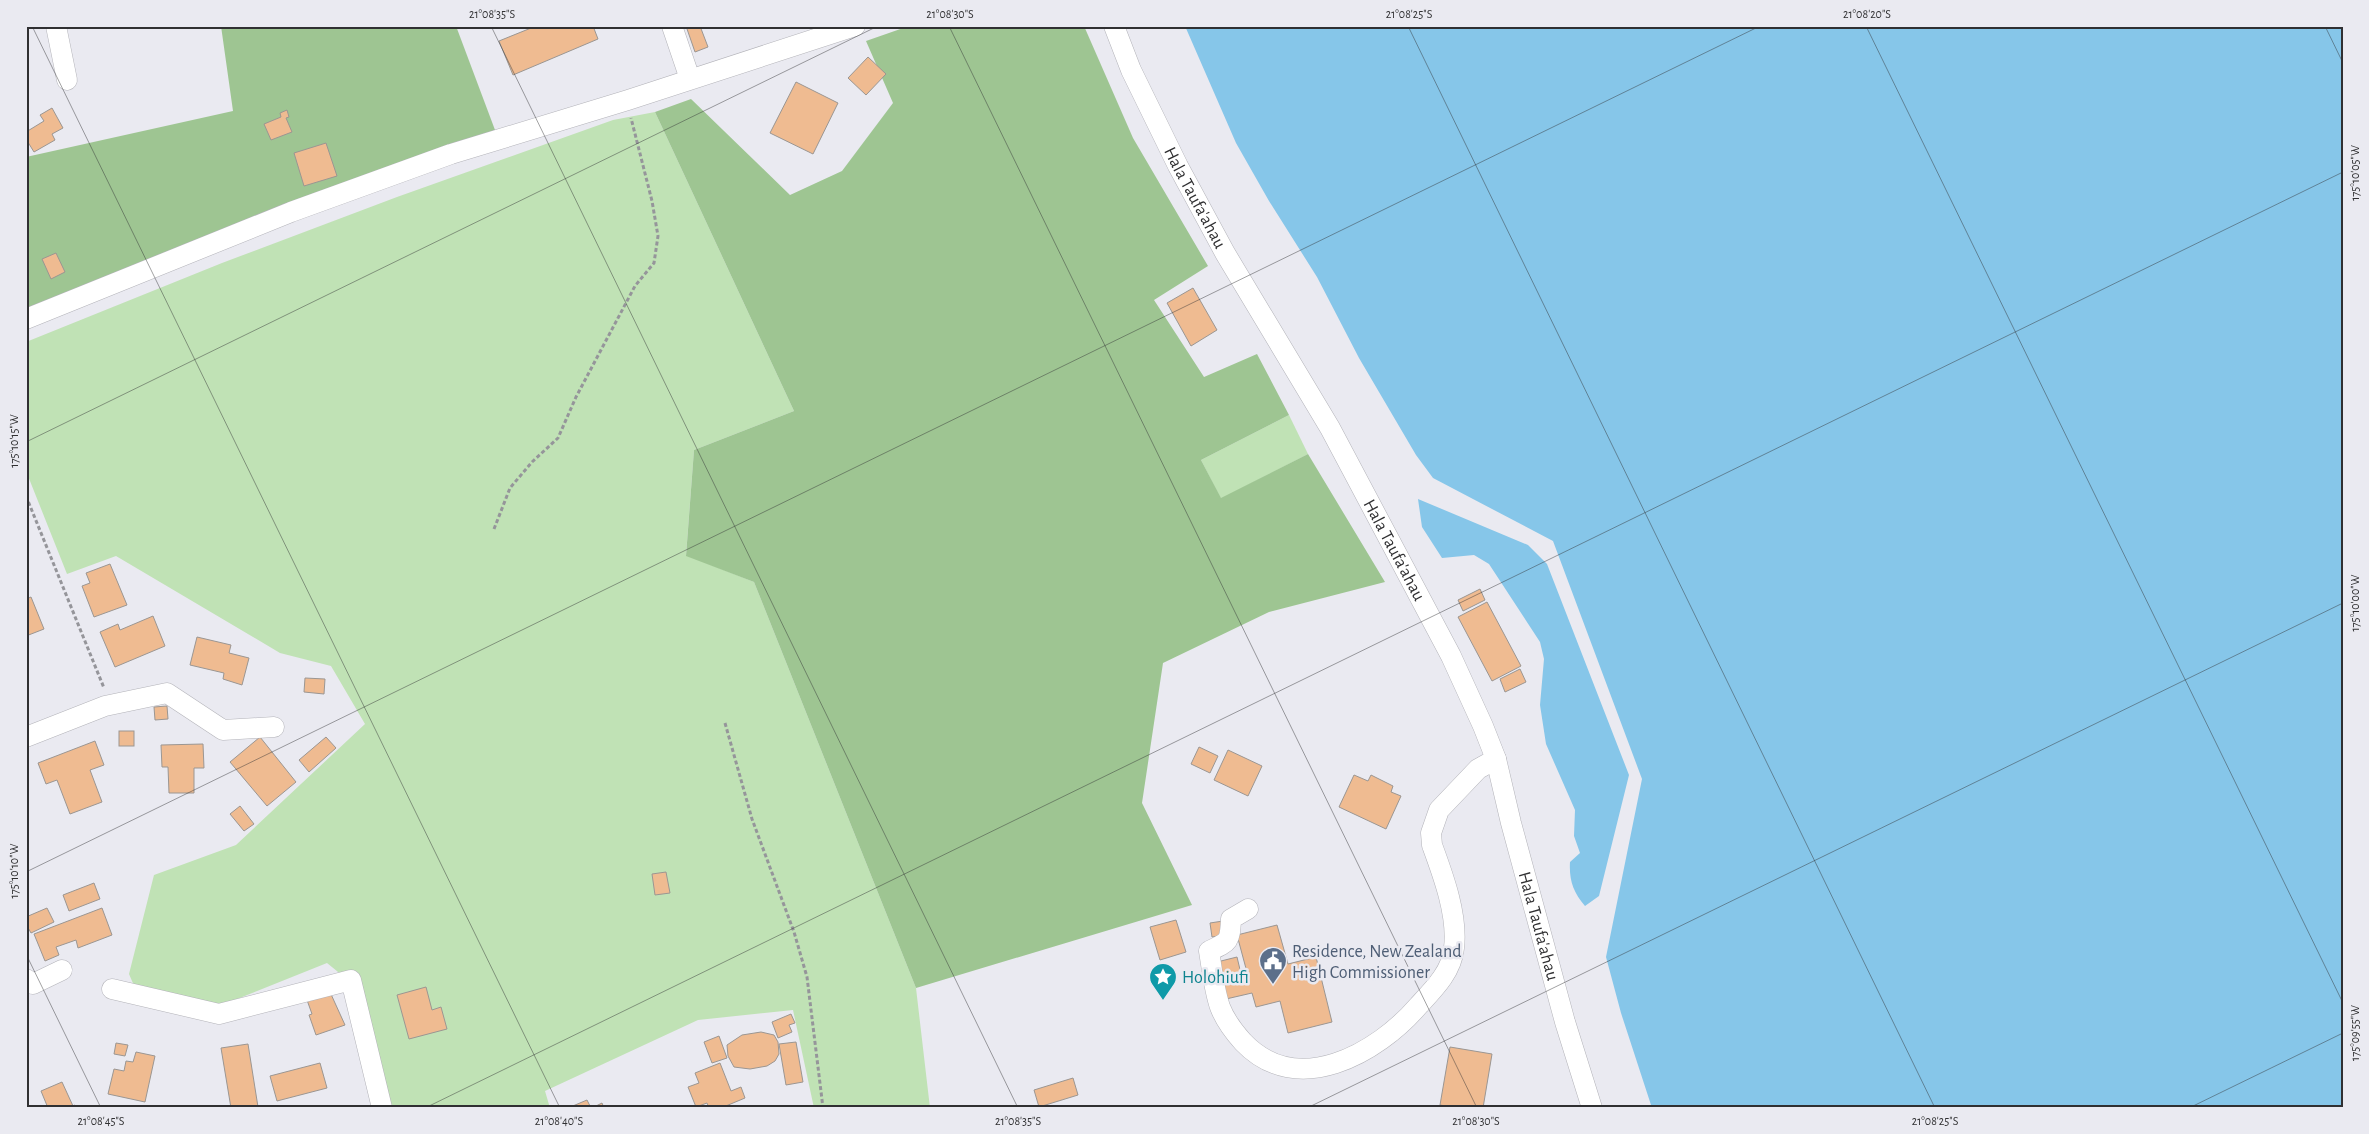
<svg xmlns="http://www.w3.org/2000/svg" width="2369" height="1134" font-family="'Alegreya Sans',sans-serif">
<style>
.green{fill:#c0e2b5}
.forest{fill:#9ec592}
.water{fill:#86c6e9}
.building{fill:#efbb91;stroke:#9b9692}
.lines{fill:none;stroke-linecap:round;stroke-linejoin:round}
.minor-casing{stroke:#b3b3b9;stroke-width:21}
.path{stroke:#95959a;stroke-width:3;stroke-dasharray:4 2.5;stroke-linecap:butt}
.minor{stroke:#fff;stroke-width:20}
.ticks{fill:none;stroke:#303032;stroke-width:1;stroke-opacity:0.45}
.labels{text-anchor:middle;stroke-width:5;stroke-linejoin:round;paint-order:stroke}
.street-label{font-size:18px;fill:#303032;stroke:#eaeaf1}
.service-label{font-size:18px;fill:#4e5e75;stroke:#eaeaf1;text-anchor:start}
.culture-label{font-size:18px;fill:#0d838f;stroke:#eaeaf1;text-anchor:start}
.neatline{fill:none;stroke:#303032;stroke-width:2}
.ticks-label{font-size:12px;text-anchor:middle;fill:#303032}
</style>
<rect width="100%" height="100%" fill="#eaeaf1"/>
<g class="green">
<polygon points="655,112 794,411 694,450 686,555 754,582 916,988 930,1108 814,1108 793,1010 698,1020 545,1091 550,1108 389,1108 359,989 327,963 217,1007 135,988 129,974 154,875 236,845 365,724 331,666 280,653 116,556 67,574 26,471 26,342 222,263 397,197 613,120"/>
<polygon points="1289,415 1308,454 1221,499 1201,460"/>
</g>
<g class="forest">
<polygon points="221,26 456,26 495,130 26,309 26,157 233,111"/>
<polygon points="909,26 1084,26 1133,138 1208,266 1154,300 1204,377 1257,354 1289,415 1201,460 1221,498 1308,454 1385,582 1269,612 1163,663 1142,803 1192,905 916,988 754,582 686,556 694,450 794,411 655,112 691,99 790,195 842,171 893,103 866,41"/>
</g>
<g class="water">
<polygon points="1185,26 2343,26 2343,1108 1652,1108 1621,1013 1606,957 1642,779 1553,541 1433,478 1416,455 1359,358 1317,277 1269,201 1236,143"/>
<path d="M1418,499L1528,545L1547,564L1629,775L1599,896L1585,906C1573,892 1569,880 1570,862L1580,853L1574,836L1575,810L1546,744L1540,705L1544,659L1540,642L1489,564L1474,555L1442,558L1422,527Z"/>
</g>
<g class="building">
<polygon points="536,26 593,26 598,39 513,75 499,41"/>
<polygon points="686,26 700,26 708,47 695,52"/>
<polygon points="868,57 886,74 866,95 848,78"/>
<polygon points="796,82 838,103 813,154 770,133"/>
<polygon points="52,108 63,128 52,134 55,140 34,152 26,139 26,132 44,121 40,115"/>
<polygon points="287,110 289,117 286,118 292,132 271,140 264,124 281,117 280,113"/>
<polygon points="326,143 337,176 304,186 294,153"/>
<polygon points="56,253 65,272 51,279 42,259"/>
<polygon points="1193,288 1217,330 1191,346 1167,303"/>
<polygon points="110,564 127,605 94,617 82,586 90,583 86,573"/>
<polygon points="1480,589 1485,600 1463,611 1458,600"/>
<polygon points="31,597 44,629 26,636 26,599"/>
<polygon points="1487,602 1521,666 1492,681 1458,617"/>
<polygon points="153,616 165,646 115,667 100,632 118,624 120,630"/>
<polygon points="197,637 231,645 229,653 249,658 242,685 223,679 224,673 190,665"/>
<polygon points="1520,669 1526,682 1505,692 1500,679"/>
<polygon points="305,678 325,679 324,694 304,692"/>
<polygon points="167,706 168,719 155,720 154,707"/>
<rect x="119" y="731" width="15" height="15"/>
<polygon points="260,737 296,782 267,806 230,762"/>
<polygon points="326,737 336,748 309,772 299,760"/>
<polygon points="95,741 104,765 90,770 102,802 70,814 57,780 46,784 38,763"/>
<polygon points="203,744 204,768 194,768 194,793 169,793 168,767 162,767 161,745"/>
<polygon points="1199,747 1218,756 1210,773 1191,764"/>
<polygon points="1228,750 1262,766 1248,796 1214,780"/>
<polygon points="1354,775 1368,781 1371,775 1393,786 1391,792 1401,796 1386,829 1339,807"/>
<polygon points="240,806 254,824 244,831 230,814"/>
<polygon points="666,872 670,893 655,895 652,874"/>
<polygon points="94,883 100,899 69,911 63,895"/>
<polygon points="47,908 54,922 31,933 26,924 26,917"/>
<polygon points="102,908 112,935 78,948 76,940 56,947 59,955 45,961 34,934"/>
<polygon points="1176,920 1186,952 1160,960 1150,927"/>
<polygon points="1223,921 1226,935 1212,937 1210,923"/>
<polygon points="1277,925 1288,964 1316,957 1332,1022 1288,1033 1280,1001 1256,1007 1252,993 1226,999 1217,962 1237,957 1242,978 1248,976 1237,935"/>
<polygon points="426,987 432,1010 441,1007 447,1029 409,1039 397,995"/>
<polygon points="330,992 345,1025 316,1035 309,1015 312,1014 307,1000"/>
<polygon points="791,1014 795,1023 789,1025 792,1032 778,1038 772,1022"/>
<polygon points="761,1032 774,1035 778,1042 779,1054 775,1061 767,1066 750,1069 734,1067 728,1056 727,1045 742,1035"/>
<polygon points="719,1036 727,1058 712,1063 704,1042"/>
<polygon points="796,1042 803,1082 786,1085 779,1044"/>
<polygon points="116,1043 128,1045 125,1056 114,1054"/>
<polygon points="248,1044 258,1107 231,1108 221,1048"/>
<polygon points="1450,1047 1492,1054 1483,1108 1456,1108 1440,1105"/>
<polygon points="136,1052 155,1056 145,1102 108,1094 114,1069 124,1071 126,1061 133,1062"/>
<polygon points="320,1063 327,1088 277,1101 270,1076"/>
<polygon points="720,1063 731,1091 741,1087 745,1098 721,1108 709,1108 707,1103 696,1107 688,1087 699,1083 695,1073"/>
<polygon points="1073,1078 1078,1095 1039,1107 1034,1090"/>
<polygon points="62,1082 73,1106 75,1105 76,1108 48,1108 41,1091"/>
<polygon points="587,1100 591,1108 568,1108"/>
<polygon points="602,1103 604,1108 592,1108"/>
</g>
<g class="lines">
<defs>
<g id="minor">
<polyline points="56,26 67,80"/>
<polyline points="672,26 690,79"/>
<path id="s1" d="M1114,26L1131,70L1178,166L1225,253L1330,428L1451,656L1483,726L1496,759L1511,823L1565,1022L1592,1108"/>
<polyline points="26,319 291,212 451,154 628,100 855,26"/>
<polyline points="26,737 105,706 167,693 223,730 274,727"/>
<path d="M1248,909L1231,919C1230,942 1229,942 1209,951C1212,969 1214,990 1220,1007C1225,1020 1234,1032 1243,1042C1297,1099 1377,1054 1419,1005C1434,989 1452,971 1454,948C1458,915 1443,875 1432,845L1431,833L1439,810L1478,769L1496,759"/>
<polyline points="26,979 33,984 62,970"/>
<polyline points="112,989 219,1014 351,980 382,1108"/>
</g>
</defs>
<use href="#minor" class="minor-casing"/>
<g class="path">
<polyline points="26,496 104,688"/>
<polyline points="494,529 510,488 532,462 558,438 576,397 635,286 654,263 658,236 652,201 631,118"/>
<polyline points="725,723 752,819 794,932 807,977 823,1108"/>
</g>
<use href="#minor" class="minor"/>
</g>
<path class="ticks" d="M32,26L560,1108M491,26L1018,1108M949,26L1477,1108M1408,26L1935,1108M1866,26L2343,1003M2325,26L2343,63M26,442L878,26M26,872L1760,26M26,954L101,1108M425,1108L2343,172M1307,1108L2343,603M2189,1108L2343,1033"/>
<defs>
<symbol id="civic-pin" viewBox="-11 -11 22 30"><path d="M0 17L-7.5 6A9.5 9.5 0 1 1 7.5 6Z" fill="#5c6f8a" stroke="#eaeaf1"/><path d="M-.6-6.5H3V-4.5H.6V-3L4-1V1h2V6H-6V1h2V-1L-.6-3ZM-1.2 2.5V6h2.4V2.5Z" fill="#fff"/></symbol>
<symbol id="sight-pin" viewBox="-11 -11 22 30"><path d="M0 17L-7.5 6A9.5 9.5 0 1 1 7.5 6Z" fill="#0f9aa8" stroke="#eaeaf1"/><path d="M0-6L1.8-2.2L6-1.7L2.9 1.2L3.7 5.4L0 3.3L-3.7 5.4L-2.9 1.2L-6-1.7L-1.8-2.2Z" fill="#fff"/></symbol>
</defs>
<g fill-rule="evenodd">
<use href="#civic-pin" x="1257" y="945" width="32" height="43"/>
<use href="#sight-pin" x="1147" y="961" width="32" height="43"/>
</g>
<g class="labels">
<g class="street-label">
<text dy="6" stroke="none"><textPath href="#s1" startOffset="190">Hala Taufa'ahau</textPath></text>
<text dy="6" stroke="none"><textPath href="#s1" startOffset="595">Hala Taufa'ahau</textPath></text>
<text dy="6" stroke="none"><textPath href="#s1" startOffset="1000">Hala Taufa'ahau</textPath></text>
</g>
<g class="service-label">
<text x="1292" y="957">Residence, New Zealand<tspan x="1292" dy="21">High Commissioner</tspan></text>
</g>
<g class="culture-label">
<text x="1182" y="983">Holohiufi</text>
</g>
</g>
<rect width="2369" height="1134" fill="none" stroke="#eaeaf1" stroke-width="55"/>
<rect x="28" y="28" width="2314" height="1078" class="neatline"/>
<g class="ticks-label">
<text x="492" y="18">21°08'35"S</text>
<text x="950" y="18">21°08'30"S</text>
<text x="1409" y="18">21°08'25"S</text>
<text x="1867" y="18">21°08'20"S</text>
<text transform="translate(2355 173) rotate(-90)" y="4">175°10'05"W</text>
<text transform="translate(14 441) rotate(-90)" y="4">175°10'15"W</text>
<text transform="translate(2355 603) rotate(-90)" y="4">175°10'00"W</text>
<text transform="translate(14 871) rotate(-90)" y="4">175°10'10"W</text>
<text transform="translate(2355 1033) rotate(-90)" y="4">175°09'55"W</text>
<text x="101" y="1125">21°08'45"S</text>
<text x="559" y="1125">21°08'40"S</text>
<text x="1018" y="1125">21°08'35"S</text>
<text x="1476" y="1125">21°08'30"S</text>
<text x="1935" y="1125">21°08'25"S</text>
</g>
</svg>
